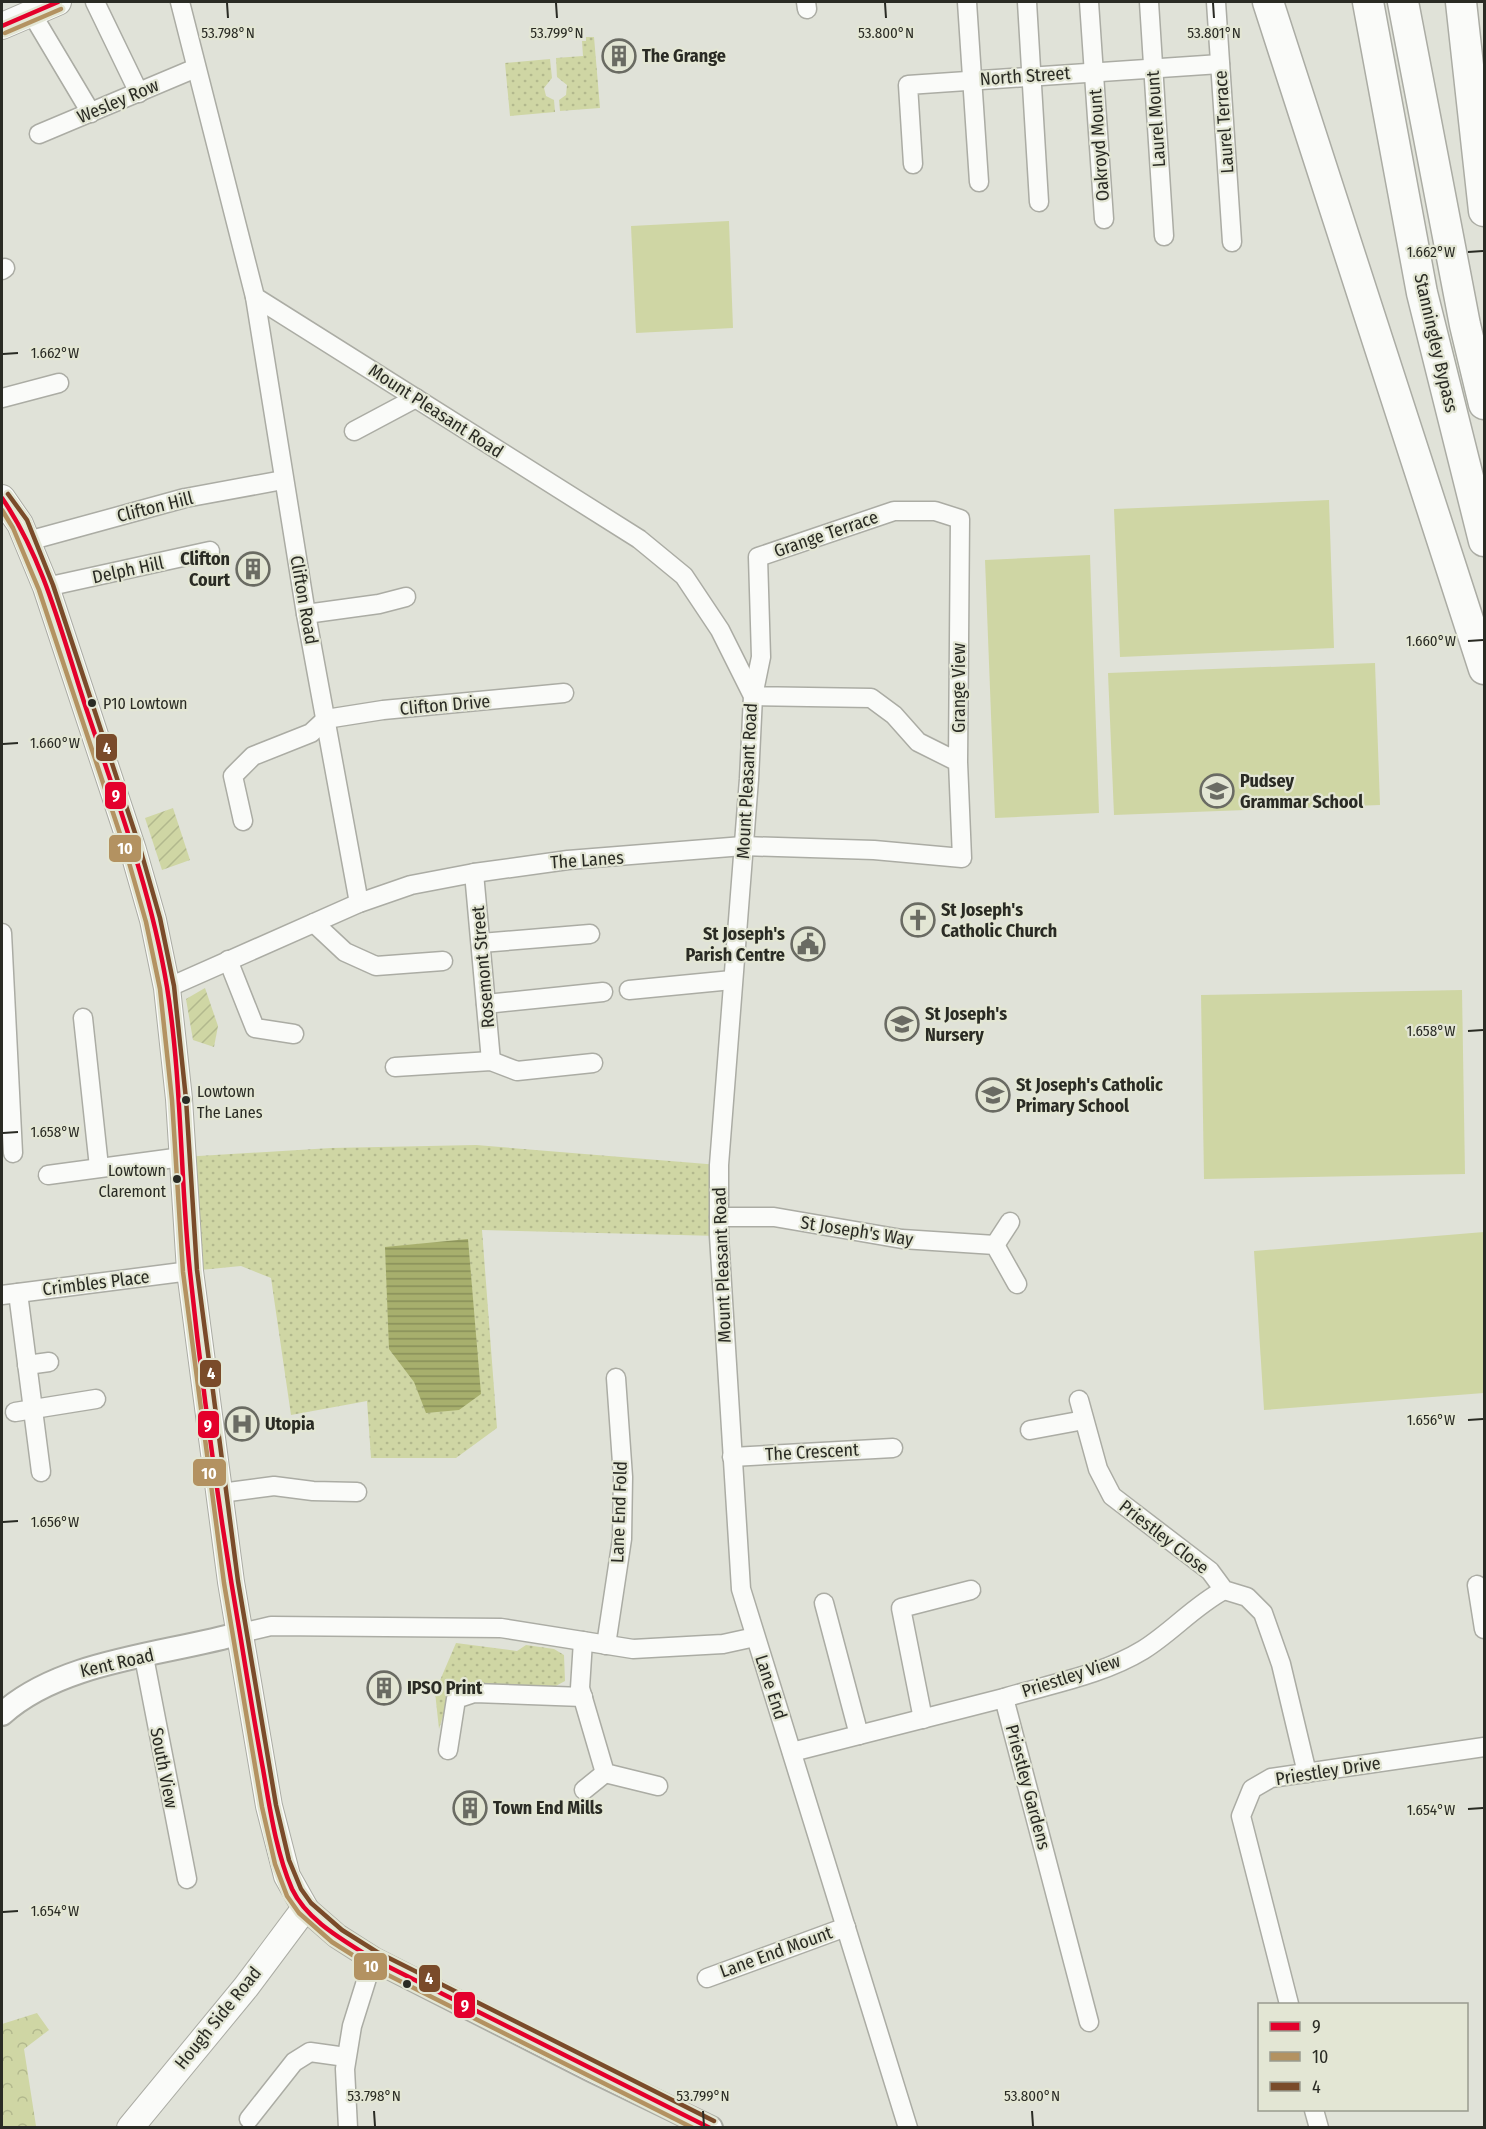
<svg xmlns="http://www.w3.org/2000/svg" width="1486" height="2129" font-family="'Fira Sans Condensed',sans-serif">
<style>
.grass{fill:url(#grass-dots)}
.park{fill:url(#park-crowns)}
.garden{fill:url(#garden-furrows)}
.pitch{fill:#cfd6a4}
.water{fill:url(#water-rules)}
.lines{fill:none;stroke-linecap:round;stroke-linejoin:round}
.minor-casing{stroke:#abaca4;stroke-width:21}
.tertiary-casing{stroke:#abaca4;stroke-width:26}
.secondary-casing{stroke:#abaca4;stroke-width:28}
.trunk-casing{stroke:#abaca4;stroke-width:33}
.minor{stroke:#fafbf9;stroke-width:18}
.tertiary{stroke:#fafbf9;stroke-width:22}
.secondary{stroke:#fafbf9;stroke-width:26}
.trunk{stroke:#fafbf9;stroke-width:30}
.bus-1-casing{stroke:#e3e6d4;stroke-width:9}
.bus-2-casing{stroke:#e3e6d4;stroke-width:9}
.bus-3-casing{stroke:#e3e6d4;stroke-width:9}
.bus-1{stroke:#e4002b;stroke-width:4.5}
.bus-2{stroke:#b39261;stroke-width:4.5}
.bus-3{stroke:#7a4b2a;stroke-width:4.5}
.ticks{fill:none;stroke:#2a2b24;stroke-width:2}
.bus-dot{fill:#2a2b24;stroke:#e3e6d4;stroke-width:2}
.labels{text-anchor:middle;stroke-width:4.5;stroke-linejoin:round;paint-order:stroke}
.bus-label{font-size:16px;fill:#2a2b24;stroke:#e3e6d4;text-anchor:start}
.poi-label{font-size:18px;font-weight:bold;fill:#2a2b24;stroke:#e3e6d4;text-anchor:start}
.street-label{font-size:18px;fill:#2a2b24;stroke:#e3e6d4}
.ticks-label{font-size:15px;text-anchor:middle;fill:#2a2b24;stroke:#e3e6d4;stroke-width:4.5;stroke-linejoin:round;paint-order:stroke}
.line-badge{stroke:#e3e6d4;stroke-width:2}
.badge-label{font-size:16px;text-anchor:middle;font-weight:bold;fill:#fff}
</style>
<defs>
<pattern id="grass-dots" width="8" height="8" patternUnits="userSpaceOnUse" patternTransform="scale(1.5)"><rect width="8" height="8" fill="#cfd6a4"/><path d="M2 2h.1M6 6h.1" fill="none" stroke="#b2b88d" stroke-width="1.8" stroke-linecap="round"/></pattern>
<pattern id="park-crowns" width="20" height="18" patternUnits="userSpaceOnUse" patternTransform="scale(1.5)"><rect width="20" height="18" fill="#cfd6a4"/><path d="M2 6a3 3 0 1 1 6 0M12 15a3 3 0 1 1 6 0" fill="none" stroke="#b2b88d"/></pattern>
<pattern id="garden-furrows" width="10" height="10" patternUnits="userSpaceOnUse" patternTransform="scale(1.5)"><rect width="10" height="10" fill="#cfd6a4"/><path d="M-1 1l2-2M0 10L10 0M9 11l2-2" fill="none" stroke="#b2b88d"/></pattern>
<pattern id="water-rules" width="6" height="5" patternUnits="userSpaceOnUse" patternTransform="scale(1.5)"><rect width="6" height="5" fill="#a7af6d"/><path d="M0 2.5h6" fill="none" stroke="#888f59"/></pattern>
</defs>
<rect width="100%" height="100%" fill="#e0e2d8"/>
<g class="grass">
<polygon points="586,37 594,37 600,108 560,111 559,100 566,95 567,85 557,77 556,58 583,56 582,41 586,41"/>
<polygon points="550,59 552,78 544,88 546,96 554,100 555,112 510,116 505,63"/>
<polygon points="476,1145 719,1165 719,1236 482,1230 497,1428 456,1458 371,1458 367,1401 291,1415 271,1278 241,1266 190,1271 182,1157 331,1148"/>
<polygon points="456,1643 517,1651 526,1645 554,1649 564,1655 565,1681 552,1688 448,1700 439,1729 435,1692"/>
</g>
<polygon class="park" points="37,2013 49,2030 24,2049 36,2126 2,2127 2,2024"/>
<g class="garden">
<polygon points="173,808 190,860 162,870 145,818"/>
<polygon points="205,988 218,1026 214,1047 193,1040 186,999"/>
</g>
<g class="pitch">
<polygon points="729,221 733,328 636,333 631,226"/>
<polygon points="1329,500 1334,648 1120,657 1114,509"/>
<polygon points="1090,555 1099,813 995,818 985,560"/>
<polygon points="1375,663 1380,805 1114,815 1108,673"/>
<polygon points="1462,990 1465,1174 1204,1179 1201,995"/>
<polygon points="1484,1232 1484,1393 1264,1410 1254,1251"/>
</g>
<polygon class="water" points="468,1239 481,1394 459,1410 426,1413 414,1382 389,1349 385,1247"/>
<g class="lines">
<defs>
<g id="minor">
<polyline points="95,2 139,93"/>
<polyline points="180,2 255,297 639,539 684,576 720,630 753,696 749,779 719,1165 719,1236 741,1589 908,2128"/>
<polyline points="806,2 807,9"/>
<polyline points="967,2 979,182"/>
<polyline points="1027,2 1039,202"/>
<polyline points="1089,2 1104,219"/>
<polyline points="1149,2 1164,236"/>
<polyline points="1216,2 1232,242"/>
<polyline points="32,14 91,113"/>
<polyline points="39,134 196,68"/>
<polyline points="913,164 908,85 1220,64"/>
<polyline points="2,270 5,268"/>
<polyline points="255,297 306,614 359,903"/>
<polyline points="2,398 59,383"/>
<polyline points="354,431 416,398"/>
<polyline points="28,541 185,498 283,480"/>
<polyline points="46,587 210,551"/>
<polyline points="306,614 379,604 406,597"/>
<polyline points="243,821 233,776 253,756 311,733 326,719 383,710 564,693"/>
<polyline points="474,873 491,1061"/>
<polyline points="314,923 345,952 376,966 443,961"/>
<polyline points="2,933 13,1153"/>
<polyline points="481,943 590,934"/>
<polyline points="228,960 255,1028 294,1034"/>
<polyline points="167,988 359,903 411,885 474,873 568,860 743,846 874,850 962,858 958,762 960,519 935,511 894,511 758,557 761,657 753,696 871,698 894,715 918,742 958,762"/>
<polyline points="629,990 732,980"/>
<polyline points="486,1004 603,992"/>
<polyline points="83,1018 99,1167"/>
<polyline points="395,1067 491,1061 517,1071 593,1063"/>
<polyline points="48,1175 182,1157"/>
<polyline points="719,1217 774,1217 902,1239 995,1245 1017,1284"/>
<polyline points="995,1245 1010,1222"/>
<polyline points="18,1293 41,1472"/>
<polyline points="2,1295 190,1271"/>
<polyline points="27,1365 49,1362"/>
<polyline points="1079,1400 1098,1469 1112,1496 1210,1571 1224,1590 1247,1597 1263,1613 1281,1664 1307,1773"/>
<polyline points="15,1412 96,1399"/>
<polyline points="1030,1430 1084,1420"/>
<polyline points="732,1457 893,1448"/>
<polyline points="221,1493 274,1486 313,1491 357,1492"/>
<polyline points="1477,1585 1484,1629"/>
<polyline points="824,1603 859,1735"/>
<polyline points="241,1633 271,1626 501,1628 633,1649 723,1644 755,1637"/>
<polyline points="583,1641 580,1688 605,1773 658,1786"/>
<polyline points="606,1645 622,1539 623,1477 616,1378"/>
<polyline points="144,1657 187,1879"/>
<path d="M1004,1698C1050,1684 1102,1675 1143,1650C1172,1632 1194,1606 1224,1590"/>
<polyline points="923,1719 901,1608 971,1590"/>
<polyline points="448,1750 456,1699 474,1693 583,1697"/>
<polyline points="792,1752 1004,1698 1089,2022"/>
<polyline points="584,1790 605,1773"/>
<polyline points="707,1978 846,1927"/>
<polyline points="1289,2004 1241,1816 1252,1789 1271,1778 1484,1747"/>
<polyline points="1314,2110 1319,2128"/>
<polyline points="249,2119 294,2062 310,2052 346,2057"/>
<polyline points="348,2128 345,2069 352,2026 373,1959"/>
</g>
<g id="tertiary">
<path d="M2,1714C62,1660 164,1655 241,1633"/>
<polyline points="305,1908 337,1936 373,1959 591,2070 711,2128"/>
</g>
<g id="secondary">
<polyline points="2,26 58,2"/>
<polyline points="2,498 20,524 46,587 133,850 153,920 167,988 179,1099 190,1271 231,1582 269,1806 287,1876 305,1908 246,1987 130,2128"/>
</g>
<g id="trunk">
<polyline points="1268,2 1484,669"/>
<polyline points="1368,2 1422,293 1484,541"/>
<polyline points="1403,2 1465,325 1484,404"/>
<polyline points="1461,2 1484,211"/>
</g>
</defs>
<use href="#minor" class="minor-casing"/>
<use href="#tertiary" class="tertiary-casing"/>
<use href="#secondary" class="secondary-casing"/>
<use href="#trunk" class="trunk-casing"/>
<use href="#minor" class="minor"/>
<use href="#tertiary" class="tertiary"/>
<use href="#secondary" class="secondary"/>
<use href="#trunk" class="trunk"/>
<defs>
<g id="bus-1">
<polyline points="2,26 58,2"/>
<path d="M2,498C44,559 62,635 85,705C116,798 151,890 167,987C182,1081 180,1177 190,1272C203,1394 220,1519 241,1640C248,1683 255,1726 263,1769C270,1809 276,1852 292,1889C307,1921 345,1941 373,1959L710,2128"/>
</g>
<g id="bus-2">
<polyline points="5,33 61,9"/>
<polyline points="2,510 13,528 39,590 126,852 146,922 160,989 172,1100 183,1272 224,1583 262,1807 275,1864 287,1896 299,1913 332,1942 370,1966 693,2128"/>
</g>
<polyline id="bus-3" points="8,494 27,520 53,585 140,848 160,918 174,986 186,1099 197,1270 238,1581 276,1805 289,1860 301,1889 311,1903 342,1930 377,1952 714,2121"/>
</defs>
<use href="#bus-1" class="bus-1-casing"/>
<use href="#bus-2" class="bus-2-casing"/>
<use href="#bus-3" class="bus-3-casing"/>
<use href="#bus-1" class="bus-1"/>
<use href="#bus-2" class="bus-2"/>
<use href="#bus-3" class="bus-3"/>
</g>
<path class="ticks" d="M227,3L228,18M556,3L557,18M885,3L886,18M1213,3L1214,18M1468,252L1483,251M3,354L18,353M1468,641L1483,640M3,744L18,743M1468,1031L1483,1030M3,1133L18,1132M1468,1420L1483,1419M3,1522L18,1521M1468,1809L1483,1808M3,1912L18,1911M374,2111L375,2126M703,2111L704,2126M1032,2111L1033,2126"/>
<defs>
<symbol id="building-ring" viewBox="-11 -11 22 22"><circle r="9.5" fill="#e3e6d4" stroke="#6a6b63" stroke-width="1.5"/><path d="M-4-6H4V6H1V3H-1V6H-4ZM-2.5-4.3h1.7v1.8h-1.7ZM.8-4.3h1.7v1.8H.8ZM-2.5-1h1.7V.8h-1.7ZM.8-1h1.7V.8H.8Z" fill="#6a6b63"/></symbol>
<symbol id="school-ring" viewBox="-11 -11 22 22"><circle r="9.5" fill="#e3e6d4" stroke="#6a6b63" stroke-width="1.5"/><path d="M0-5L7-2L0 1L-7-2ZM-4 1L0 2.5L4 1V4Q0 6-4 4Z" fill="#6a6b63"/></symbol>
<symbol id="church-ring" viewBox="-11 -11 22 22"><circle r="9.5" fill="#e3e6d4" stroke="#6a6b63" stroke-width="1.5"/><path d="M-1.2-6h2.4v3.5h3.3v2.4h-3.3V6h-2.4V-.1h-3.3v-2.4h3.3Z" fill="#6a6b63"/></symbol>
<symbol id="civic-ring" viewBox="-11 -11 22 22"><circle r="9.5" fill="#e3e6d4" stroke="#6a6b63" stroke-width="1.5"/><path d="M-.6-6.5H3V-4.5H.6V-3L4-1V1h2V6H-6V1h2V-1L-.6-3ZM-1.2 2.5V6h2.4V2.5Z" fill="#6a6b63"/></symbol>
<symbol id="hospital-ring" viewBox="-11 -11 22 22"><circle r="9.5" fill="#e3e6d4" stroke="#6a6b63" stroke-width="1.5"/><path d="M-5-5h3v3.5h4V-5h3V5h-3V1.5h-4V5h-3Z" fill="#6a6b63"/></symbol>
</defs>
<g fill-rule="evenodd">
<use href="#building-ring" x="600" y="37" width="38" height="38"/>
<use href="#building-ring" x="234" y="550" width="38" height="38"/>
<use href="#school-ring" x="1198" y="772" width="38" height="38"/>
<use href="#church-ring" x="899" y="901" width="38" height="38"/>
<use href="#civic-ring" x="789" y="925" width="38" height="38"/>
<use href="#school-ring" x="883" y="1005" width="38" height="38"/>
<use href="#school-ring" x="974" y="1076" width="38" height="38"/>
<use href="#hospital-ring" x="223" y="1405" width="38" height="38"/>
<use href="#building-ring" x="365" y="1669" width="38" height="38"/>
<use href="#building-ring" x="451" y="1789" width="38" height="38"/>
</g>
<g class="bus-dot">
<circle cx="92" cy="703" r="5"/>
<circle cx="186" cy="1100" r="5"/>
<circle cx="177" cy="1179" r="5"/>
<circle cx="407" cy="1984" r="5"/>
</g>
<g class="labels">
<g class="bus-label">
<text x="103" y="709">P10 Lowtown</text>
<text x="197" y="1097">Lowtown<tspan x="197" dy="21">The Lanes</tspan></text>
<text x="166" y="1176" text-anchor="end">Lowtown<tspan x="166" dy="21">Claremont</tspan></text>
</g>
<g class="poi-label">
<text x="642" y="62">The Grange</text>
<text x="230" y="565" text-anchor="end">Clifton<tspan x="230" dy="21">Court</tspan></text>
<text x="1240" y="787">Pudsey<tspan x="1240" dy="21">Grammar School</tspan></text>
<text x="941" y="916">St Joseph's<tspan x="941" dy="21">Catholic Church</tspan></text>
<text x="785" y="940" text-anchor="end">St Joseph's<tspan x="785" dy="21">Parish Centre</tspan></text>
<text x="925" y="1020">St Joseph's<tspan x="925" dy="21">Nursery</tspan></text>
<text x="1016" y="1091">St Joseph's Catholic<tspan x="1016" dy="21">Primary School</tspan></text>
<text x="265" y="1430">Utopia</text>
<text x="407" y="1694">IPSO Print</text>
<text x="493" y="1814">Town End Mills</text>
</g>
<g class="street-label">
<text transform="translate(1025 76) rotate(-4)" y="6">North Street</text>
<text transform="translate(118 101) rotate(-23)" y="6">Wesley Row</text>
<text transform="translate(1156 119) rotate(-94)" y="6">Laurel Mount</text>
<text transform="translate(1224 122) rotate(-94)" y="6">Laurel Terrace</text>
<text transform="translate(1099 145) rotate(-94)" y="6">Oakroyd Mount</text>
<text transform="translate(1436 343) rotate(77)" y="6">Stanningley Bypass</text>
<text transform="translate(436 411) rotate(33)" y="6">Mount Pleasant Road</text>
<text transform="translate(155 507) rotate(-14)" y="6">Clifton Hill</text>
<text transform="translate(826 534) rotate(-19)" y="6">Grange Terrace</text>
<text transform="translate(128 570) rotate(-12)" y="6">Delph Hill</text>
<text transform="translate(304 600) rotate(80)" y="6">Clifton Road</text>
<text transform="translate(959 688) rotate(-90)" y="6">Grange View</text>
<text transform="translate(445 705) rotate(-5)" y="6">Clifton Drive</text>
<text transform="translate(747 781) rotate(-87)" y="6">Mount Pleasant Road</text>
<text transform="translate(587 860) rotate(-4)" y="6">The Lanes</text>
<text transform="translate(483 967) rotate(-95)" y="6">Rosemont Street</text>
<text transform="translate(857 1231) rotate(9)" y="6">St Joseph's Way</text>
<text transform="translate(722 1265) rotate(-92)" y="6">Mount Pleasant Road</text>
<text transform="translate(96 1283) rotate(-7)" y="6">Crimbles Place</text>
<text transform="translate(812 1452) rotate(-3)" y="6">The Crescent</text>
<text transform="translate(619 1512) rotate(-88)" y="6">Lane End Fold</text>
<text transform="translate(1164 1537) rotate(38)" y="6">Priestley Close</text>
<text transform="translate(117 1663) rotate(-13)" y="6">Kent Road</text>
<text transform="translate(1071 1676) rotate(-18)" y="6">Priestley View</text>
<text transform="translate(771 1687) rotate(72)" y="6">Lane End</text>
<text transform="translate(164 1768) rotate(79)" y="6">South View</text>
<text transform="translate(1328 1771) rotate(-9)" y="6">Priestley Drive</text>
<text transform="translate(1028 1787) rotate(75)" y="6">Priestley Gardens</text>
<text transform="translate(776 1952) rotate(-20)" y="6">Lane End Mount</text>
<text transform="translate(218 2018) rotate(-51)" y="6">Hough Side Road</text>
</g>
</g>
<g class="ticks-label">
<text x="228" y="38">53.798°N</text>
<text x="557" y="38">53.799°N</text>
<text x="886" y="38">53.800°N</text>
<text x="1214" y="38">53.801°N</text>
<text x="1431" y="257">1.662°W</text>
<text x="55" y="358">1.662°W</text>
<text x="1431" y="646">1.660°W</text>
<text x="55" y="748">1.660°W</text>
<text x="1431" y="1036">1.658°W</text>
<text x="55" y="1137">1.658°W</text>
<text x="1431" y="1425">1.656°W</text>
<text x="55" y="1527">1.656°W</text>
<text x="1431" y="1815">1.654°W</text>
<text x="55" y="1916">1.654°W</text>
<text x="374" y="2101">53.798°N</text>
<text x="703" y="2101">53.799°N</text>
<text x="1032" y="2101">53.800°N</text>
</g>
<g class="line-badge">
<rect x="95" y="733" width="23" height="29" rx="6" fill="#7a4b2a"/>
<rect x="104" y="781" width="23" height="29" rx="6" fill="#e4002b"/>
<rect x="108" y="834" width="34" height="29" rx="6" fill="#b39261"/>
<rect x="199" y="1359" width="23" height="29" rx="6" fill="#7a4b2a"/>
<rect x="197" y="1410" width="23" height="29" rx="6" fill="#e4002b"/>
<rect x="192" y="1458" width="35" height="29" rx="6" fill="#b39261"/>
<rect x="353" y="1952" width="35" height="29" rx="6" fill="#b39261"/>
<rect x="418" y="1964" width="23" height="29" rx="6" fill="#7a4b2a"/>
<rect x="453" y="1991" width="23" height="28" rx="6" fill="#e4002b"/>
</g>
<g class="badge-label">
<text x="107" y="754">4</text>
<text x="116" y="801">9</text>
<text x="125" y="854">10</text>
<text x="211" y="1379">4</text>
<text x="208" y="1431">9</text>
<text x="209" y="1479">10</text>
<text x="371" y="1972">10</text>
<text x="429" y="1984">4</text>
<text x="465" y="2011">9</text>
</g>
<rect width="1486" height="2129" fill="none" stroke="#2a2b24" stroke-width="6"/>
<rect x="1258" y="2003" width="210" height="108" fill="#e3e6d4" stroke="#999b8e" stroke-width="1.5"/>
<rect x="1270" y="2022" width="30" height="9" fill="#e4002b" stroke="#999b8e" stroke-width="1.5"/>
<text x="1312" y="2033" font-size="18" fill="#2a2b24">9</text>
<rect x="1270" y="2052" width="30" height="9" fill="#b39261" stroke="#999b8e" stroke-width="1.5"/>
<text x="1312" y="2063" font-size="18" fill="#2a2b24">10</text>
<rect x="1270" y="2082" width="30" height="9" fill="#7a4b2a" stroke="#999b8e" stroke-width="1.5"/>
<text x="1312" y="2093" font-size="18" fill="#2a2b24">4</text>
</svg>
